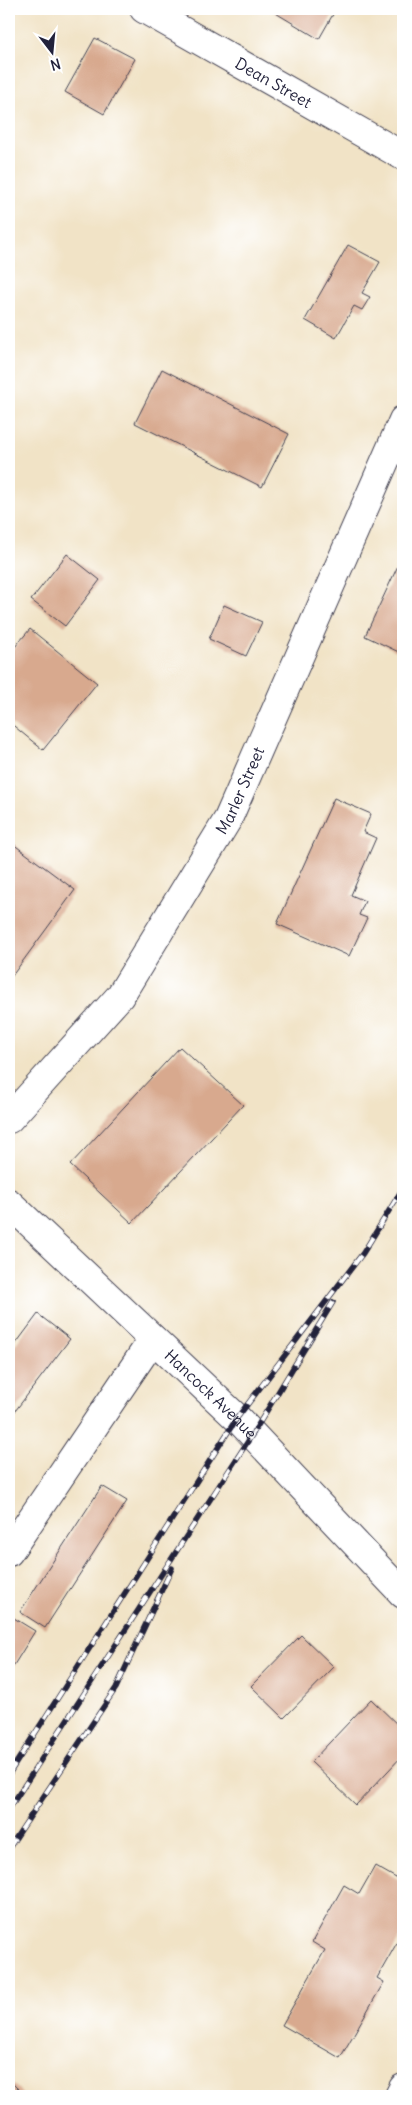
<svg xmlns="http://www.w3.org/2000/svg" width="412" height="2105" font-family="Delius,sans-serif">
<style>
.building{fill:#d8a98e}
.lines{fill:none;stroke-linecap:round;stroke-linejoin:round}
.minor-casing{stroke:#413f50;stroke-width:30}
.minor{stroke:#fff;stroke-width:28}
.rail-casing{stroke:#22223b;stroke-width:5.5}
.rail{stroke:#fff;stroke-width:4;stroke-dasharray:11;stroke-linecap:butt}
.labels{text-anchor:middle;stroke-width:4;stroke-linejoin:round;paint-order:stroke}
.street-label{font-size:16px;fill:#22223b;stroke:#fff}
</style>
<rect width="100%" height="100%" fill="#fff"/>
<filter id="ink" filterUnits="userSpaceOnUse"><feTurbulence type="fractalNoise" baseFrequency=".02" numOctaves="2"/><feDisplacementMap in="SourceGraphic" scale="10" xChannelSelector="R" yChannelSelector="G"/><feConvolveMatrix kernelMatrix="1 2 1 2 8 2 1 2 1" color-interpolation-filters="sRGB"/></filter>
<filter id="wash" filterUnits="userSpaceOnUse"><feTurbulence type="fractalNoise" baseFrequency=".0096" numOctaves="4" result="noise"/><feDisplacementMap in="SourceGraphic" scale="20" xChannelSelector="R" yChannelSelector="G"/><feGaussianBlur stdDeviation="1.12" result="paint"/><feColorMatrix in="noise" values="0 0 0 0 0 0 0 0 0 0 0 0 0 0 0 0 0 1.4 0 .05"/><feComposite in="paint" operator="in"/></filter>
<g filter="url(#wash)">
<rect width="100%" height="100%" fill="#f1e3c6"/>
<g id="blocks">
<g class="building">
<polygon points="269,9 336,9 319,39"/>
<polygon points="95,38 135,59 104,114 65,92"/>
<polygon points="348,245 380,262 362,293 370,297 362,310 354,306 336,338 305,320"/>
<polygon points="162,369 289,434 262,487 135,423"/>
<polygon points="67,554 100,580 65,626 31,600"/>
<polygon points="403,555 403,654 365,636"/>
<polygon points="224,605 262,622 246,656 209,639"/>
<polygon points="30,629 97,683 43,750 9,722 9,654"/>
<polygon points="334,798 371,814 363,832 376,838 351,895 365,901 359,915 367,918 349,956 277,924"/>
<polygon points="9,841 75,890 9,980"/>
<polygon points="180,1047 243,1105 132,1223 70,1165"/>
<polygon points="38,1314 70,1339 9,1419 9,1353"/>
<polygon points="102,1486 127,1501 45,1628 20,1612"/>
<polygon points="9,1615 35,1631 9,1673"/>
<polygon points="301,1635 334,1667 284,1718 251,1686"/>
<polygon points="371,1699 403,1730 403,1755 356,1805 311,1762"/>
<polygon points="375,1866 403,1882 403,1932 377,1978 384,1982 340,2058 282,2025 325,1950 312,1942 344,1885 359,1894"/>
<polygon points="9,2080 25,2096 9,2096"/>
</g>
</g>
</g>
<g filter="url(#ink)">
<use href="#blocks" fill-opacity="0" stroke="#413f50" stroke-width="1"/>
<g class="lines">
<defs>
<g id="minor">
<path id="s1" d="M144,9L403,156"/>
<path id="s2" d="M9,1119L120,996L228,819L403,420"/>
<path id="s3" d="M9,1203L237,1418L403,1594"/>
<polyline points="9,1552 153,1339"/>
<polyline points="399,2096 403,2088"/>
</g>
</defs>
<use href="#minor" class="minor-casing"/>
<use href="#minor" class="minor"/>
<defs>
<g id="rail">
<polyline points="9,1774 237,1418 363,1253 403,1188"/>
<polyline points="9,1809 252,1435 333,1302"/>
<polyline points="9,1848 116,1688 172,1568"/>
</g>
</defs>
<use href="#rail" class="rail-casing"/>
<use href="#rail" class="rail"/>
</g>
</g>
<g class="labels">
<g class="street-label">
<text dy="6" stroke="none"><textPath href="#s1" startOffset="149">Dean Street</textPath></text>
<text dy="6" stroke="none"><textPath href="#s2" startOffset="404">Marler Street</textPath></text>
<text dy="6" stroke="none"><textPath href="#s3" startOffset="278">Hancock Avenue</textPath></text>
</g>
</g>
<rect width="412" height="2105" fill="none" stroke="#fff" stroke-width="30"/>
<g transform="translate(52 52) rotate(164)" stroke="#ffffff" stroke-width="4" paint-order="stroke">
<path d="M0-4L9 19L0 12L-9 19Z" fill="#22223b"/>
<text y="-8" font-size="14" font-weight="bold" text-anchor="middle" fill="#22223b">N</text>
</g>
</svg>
